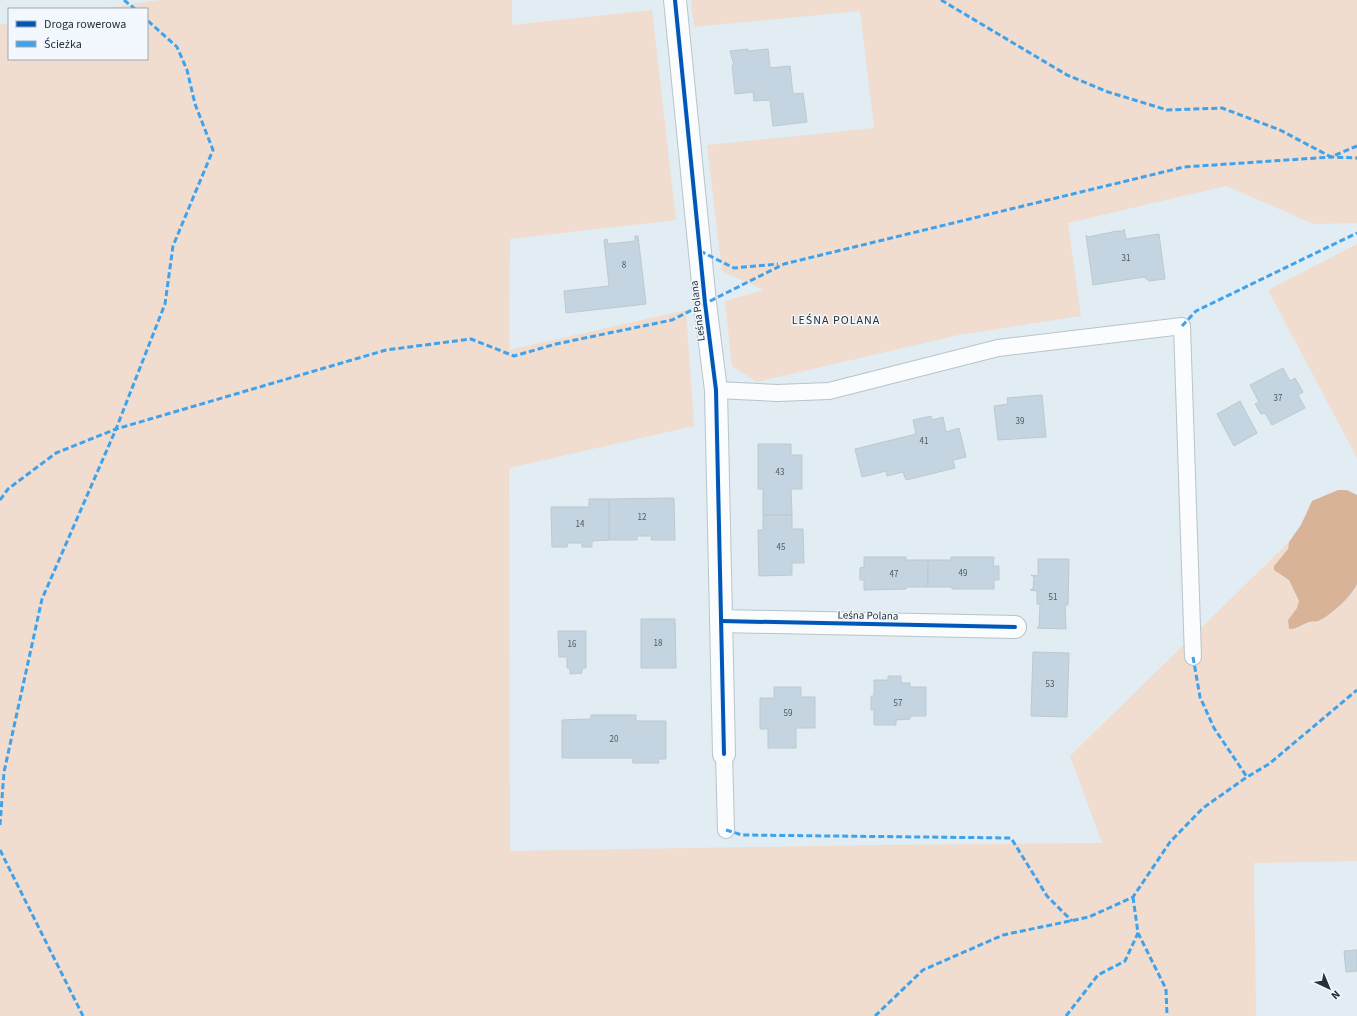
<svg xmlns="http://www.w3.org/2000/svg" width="1357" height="1016" font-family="'Source Sans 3',sans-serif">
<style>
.green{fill:#f0ddcf}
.water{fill:#d8b398}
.building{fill:#c4d5e1;stroke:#bdc8cf}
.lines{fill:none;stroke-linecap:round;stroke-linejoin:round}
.service-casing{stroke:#b9c4cb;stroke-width:18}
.minor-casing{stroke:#b9c4cb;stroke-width:24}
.service{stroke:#fafcfd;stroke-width:16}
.minor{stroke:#fafcfd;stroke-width:22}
.quiet{stroke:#3ea3ec;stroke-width:3;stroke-dasharray:6 3;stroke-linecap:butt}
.cycleway-casing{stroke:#f2f8fd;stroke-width:6}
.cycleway{stroke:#0057b8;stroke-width:4}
.labels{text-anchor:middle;stroke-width:3;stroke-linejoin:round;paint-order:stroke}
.number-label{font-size:9px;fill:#4c5a63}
.street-label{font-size:11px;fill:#243139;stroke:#f2f8fd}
.neighbourhood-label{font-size:12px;letter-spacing:1px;fill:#243139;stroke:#f2f8fd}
</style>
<rect width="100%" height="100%" fill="#e1ecf3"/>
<g class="green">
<polygon points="159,0 512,0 512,25 652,10 676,220 510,239 509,350 686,310 694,426 509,468 510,851 877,845 1102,843 1070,756 1289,542 1288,549 1274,570 1289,580 1299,601 1297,608 1288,620 1297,629 1310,622 1318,621 1334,610 1355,591 1357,584 1357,861 1254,863 1256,1016 0,1016 0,25 9,23 9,59 147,59 147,9 101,9"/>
<polygon points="691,0 1357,0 1357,223 1314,224 1226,186 1068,223 1081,316 959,335 757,382 732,366 725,301 764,290 722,271 707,145 874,128 860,11 694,27"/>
<polygon points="1357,244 1357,458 1268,290"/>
</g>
<path class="water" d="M1338,490H1347L1357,495V584C1353,595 1330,616 1318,621C1316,622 1312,621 1309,622C1301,625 1298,629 1289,629L1288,620L1297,608L1299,601L1289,580L1274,570V566L1288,549L1289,542L1301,525L1312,501Z"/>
<g class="building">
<polygon points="748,49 748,51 768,49 770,68 790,66 793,94 803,93 807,122 773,126 770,100 754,101 753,92 735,94 732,65 734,65 730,51"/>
<polygon points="1124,229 1126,239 1159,234 1165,279 1149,281 1144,277 1093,285 1086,235 1088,237 1117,231 1123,231"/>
<polygon points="635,236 638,236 646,304 566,313 564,291 609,286 604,240 607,239 608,244 635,241"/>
<polygon points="1283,368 1290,381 1295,378 1303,392 1298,395 1305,408 1272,425 1265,413 1261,414 1255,404 1259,402 1250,385"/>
<polygon points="1042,395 1046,437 998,440 994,406 1008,404 1007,398"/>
<polygon points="1240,401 1257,433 1234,446 1217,414"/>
<polygon points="931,416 932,420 943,417 946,432 959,428 966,457 953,460 955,468 906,480 903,472 887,476 886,471 862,477 855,449 916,434 913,420"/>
<polygon points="758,444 791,444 791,455 802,455 802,489 791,489 792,515 763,515 763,489 758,489"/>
<polygon points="674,498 675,540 651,540 652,536 637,536 637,540 609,540 609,499"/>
<polygon points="589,499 609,499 609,540 592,541 592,547 582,547 582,543 568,543 567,547 552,547 551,507 589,507"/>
<polygon points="763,515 792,515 792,529 803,529 804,563 792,563 792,575 759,576 758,530 763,530"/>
<polygon points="864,557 906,557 906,560 928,560 928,587 906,587 906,589 864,590 864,580 860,580 860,568 864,567"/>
<polygon points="951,557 994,557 993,566 999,566 999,580 994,580 994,589 952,589 952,587 928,587 928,560 951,560"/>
<polygon points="1038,559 1069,559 1068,605 1065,605 1066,629 1037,628 1039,627 1040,604 1037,604 1037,591 1030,590 1033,589 1034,577 1031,575 1038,576"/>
<polygon points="641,619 675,619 676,668 641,668"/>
<polygon points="558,631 586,631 586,668 582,668 582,673 570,674 570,668 567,668 567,657 559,657"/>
<polygon points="1033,652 1069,653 1067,717 1031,716"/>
<polygon points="888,676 901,676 901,683 910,683 910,687 926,687 926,716 910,716 910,719 896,720 896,725 874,725 874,710 871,710 871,696 874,696 874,680 888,680"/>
<polygon points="774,687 801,687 801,697 815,697 815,728 796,728 796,748 768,748 768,729 760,729 760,698 774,698"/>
<polygon points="591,715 636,715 636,721 666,721 666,759 658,759 659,763 633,763 632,758 562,758 562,720 591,719"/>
<polygon points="1357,950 1357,971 1346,972 1344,951"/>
</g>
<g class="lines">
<defs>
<g id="service">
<polyline points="716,390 777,393 829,391 998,348 1182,326 1193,657"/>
<polyline points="724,754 726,830"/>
</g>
<g id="minor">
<polyline points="675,0 705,303 716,390 724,754"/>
<polyline points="721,621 1015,627"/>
</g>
</defs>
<use href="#service" class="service-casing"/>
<use href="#minor" class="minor-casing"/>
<use href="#service" class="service"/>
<use href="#minor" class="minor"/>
<g class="quiet">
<polyline points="124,0 135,9"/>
<polyline points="941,0 1067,75 1108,92 1167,110 1222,108 1280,130 1331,157 1357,146"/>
<polyline points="700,251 734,268 778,264"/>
<polyline points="1182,326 1196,311 1357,233"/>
<polyline points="0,500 8,489 56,453 116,429 386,350 471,339 514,356 556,344 672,320 784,264 1184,167 1331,157 1357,158"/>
<polyline points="1193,657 1200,697 1214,728 1247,777"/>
<polyline points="0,825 4,772 42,599 116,429 165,304 173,246 213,150 195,104 187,70 177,47 147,20"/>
<polyline points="726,830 742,835 1011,838 1047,896 1072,921"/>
<polyline points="0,850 83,1016"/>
<polyline points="1133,897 1138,933 1166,989 1167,1016"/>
<polyline points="875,1016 923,970 1003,935 1089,917 1133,897 1170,842 1203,808 1247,777 1269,764 1357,690"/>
<polyline points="1066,1016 1098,975 1125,961 1138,933"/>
</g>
<defs>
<g id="cycleway">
<polyline points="675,0 705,303 716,390 724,754"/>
<polyline points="721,621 1015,627"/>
</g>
</defs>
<use href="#cycleway" class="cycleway-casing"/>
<use href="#cycleway" class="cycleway"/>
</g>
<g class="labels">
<g class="number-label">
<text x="1126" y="261">31</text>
<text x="624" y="268">8</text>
<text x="1278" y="401">37</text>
<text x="1020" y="424">39</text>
<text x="924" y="444">41</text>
<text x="780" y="475">43</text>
<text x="642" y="520">12</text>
<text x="580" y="527">14</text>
<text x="781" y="550">45</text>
<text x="963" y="576">49</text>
<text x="894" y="577">47</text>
<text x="1053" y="600">51</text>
<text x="658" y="646">18</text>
<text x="572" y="647">16</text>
<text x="1050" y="687">53</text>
<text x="898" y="706">57</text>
<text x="788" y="716">59</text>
<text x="614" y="742">20</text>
</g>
<g class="street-label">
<text transform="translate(697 311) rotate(-97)" y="4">Leśna Polana</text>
<text transform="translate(868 615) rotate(1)" y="4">Leśna Polana</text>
</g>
<g class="neighbourhood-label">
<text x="836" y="324">LEŚNA POLANA</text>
</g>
</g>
<rect x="8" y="8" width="140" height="52" fill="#f2f8fd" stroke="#a0a8af"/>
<rect x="16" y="21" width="20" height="6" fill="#0057b8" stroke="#a0a8af"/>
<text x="44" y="28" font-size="12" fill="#243139">Droga rowerowa</text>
<rect x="16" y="41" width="20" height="6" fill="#3ea3ec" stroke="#a0a8af"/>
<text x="44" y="48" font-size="12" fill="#243139">Ścieżka</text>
<g transform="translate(1329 988) rotate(136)" stroke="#f2f8fd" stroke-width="3" paint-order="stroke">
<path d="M0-3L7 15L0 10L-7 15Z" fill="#243139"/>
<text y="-6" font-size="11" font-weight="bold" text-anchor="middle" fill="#243139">N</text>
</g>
</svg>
